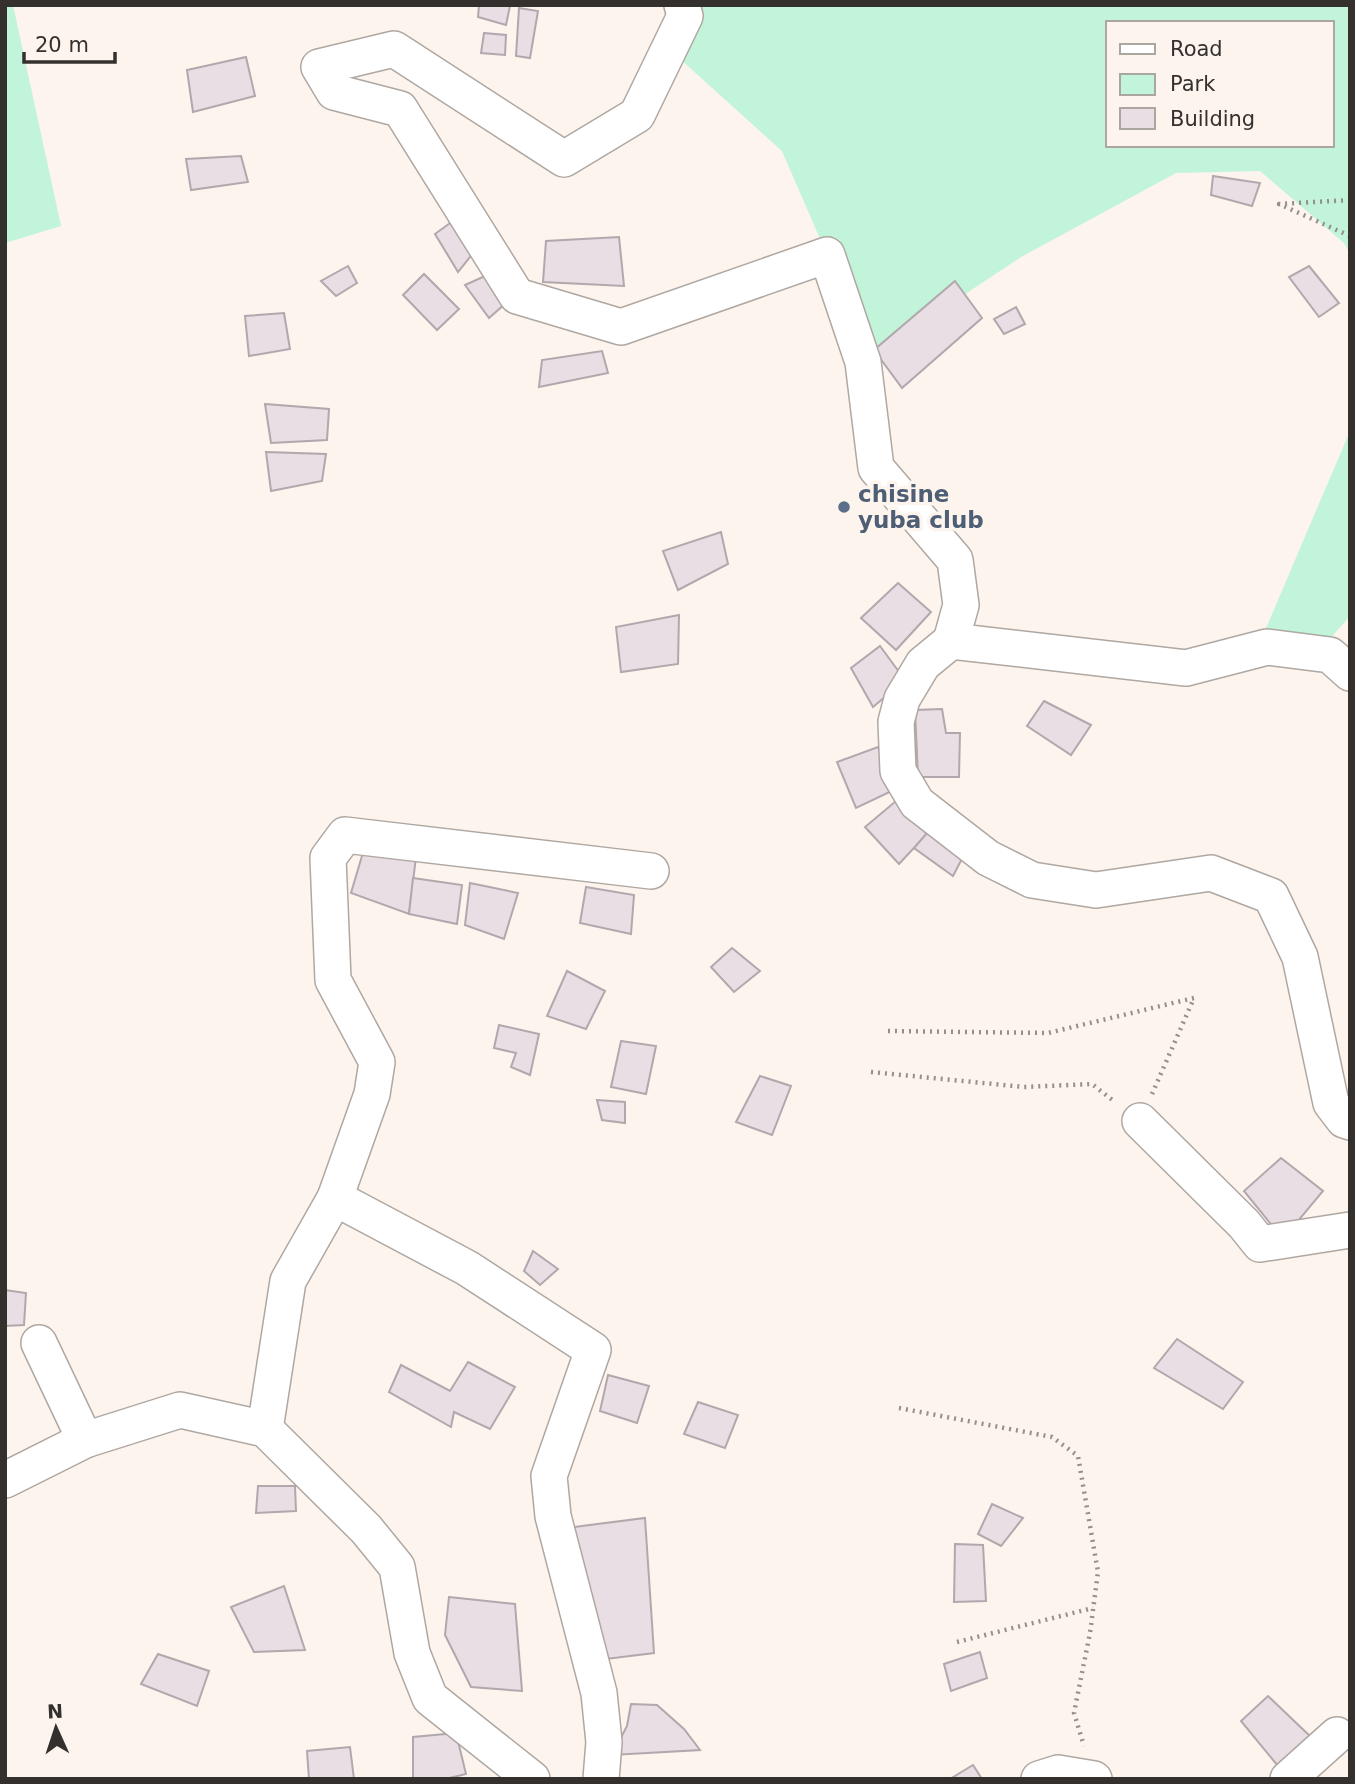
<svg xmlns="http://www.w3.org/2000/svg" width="1355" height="1784" font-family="'DejaVu Sans',sans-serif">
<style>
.green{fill:#c1f4d9;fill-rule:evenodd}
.building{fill:#e8dee4;stroke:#b1a8ad;stroke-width:2}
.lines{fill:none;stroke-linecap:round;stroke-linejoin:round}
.minor-casing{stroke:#afa7a1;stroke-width:38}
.path{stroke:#958f8b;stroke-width:4.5;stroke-dasharray:2 5;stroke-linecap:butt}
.minor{stroke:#fff;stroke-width:35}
.service-dot{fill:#5c6f8a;stroke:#fcf4ed;stroke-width:2.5}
.labels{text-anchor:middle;stroke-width:7;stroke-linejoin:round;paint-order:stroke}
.service-label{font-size:23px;font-weight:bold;fill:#4e5e75;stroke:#fcf4ed;text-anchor:start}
</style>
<rect width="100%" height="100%" fill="#fcf4ed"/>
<g class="green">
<polygon points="5,5 13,5 61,226 5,243"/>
<path d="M682,5H1350V255L1345,244L1260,171L1176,173L1021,257L863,362L827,255L782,151L669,49ZM1108,23H1332V145H1108Z"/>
<polygon points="1350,431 1350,616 1314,657 1264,633"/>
</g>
<g class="building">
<polygon points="479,5 510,6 506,25 478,17"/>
<polygon points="519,8 538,11 530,58 516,56"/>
<polygon points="484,33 506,35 505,55 481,53"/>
<polygon points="246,57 255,96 193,112 187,70"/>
<polygon points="241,156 248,182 191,190 186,159"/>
<polygon points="1213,176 1260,183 1252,206 1211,195"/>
<polygon points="450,223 474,252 458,272 435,234"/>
<polygon points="619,237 624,286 543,282 546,241"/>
<polygon points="348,266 357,283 336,296 321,281"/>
<polygon points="1309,266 1339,303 1319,317 1289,277"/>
<polygon points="424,274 459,309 437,330 403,295"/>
<polygon points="485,276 506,303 489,318 465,285"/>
<polygon points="955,281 982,318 902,388 874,350"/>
<polygon points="1016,307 1025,324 1004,334 994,319"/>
<polygon points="284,313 290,349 249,356 245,316"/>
<polygon points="602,351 608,373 539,387 542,360"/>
<polygon points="265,404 329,409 327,440 271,443"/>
<polygon points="266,452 326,454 322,481 271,491"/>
<polygon points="721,532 728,564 678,590 663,551"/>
<polygon points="898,583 931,612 896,650 861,618"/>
<polygon points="679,615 678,664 621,672 616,627"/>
<polygon points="880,646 905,680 873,707 851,668"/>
<polygon points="1044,701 1091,725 1071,755 1027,726"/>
<polygon points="942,709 946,733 960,733 959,777 918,777 915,710"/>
<polygon points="878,747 896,789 856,808 837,762"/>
<polygon points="896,801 927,834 899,864 865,827"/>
<polygon points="934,825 966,851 953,876 914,848"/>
<polygon points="364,849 416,857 409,914 351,893"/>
<polygon points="413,878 462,885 457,924 409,914"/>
<polygon points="470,883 518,893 504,939 465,925"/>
<polygon points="586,887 634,895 631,934 580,923"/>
<polygon points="732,948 760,971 734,992 711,967"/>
<polygon points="567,971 605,991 586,1029 547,1016"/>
<polygon points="499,1025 539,1034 530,1075 511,1067 516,1053 494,1048"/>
<polygon points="621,1041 656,1046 646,1094 611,1087"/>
<polygon points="760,1076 791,1086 772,1135 736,1122"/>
<polygon points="597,1100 625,1102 625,1123 602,1120"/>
<polygon points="1281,1158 1323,1191 1283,1239 1244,1191"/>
<polygon points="533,1251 558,1269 540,1285 524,1271"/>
<polygon points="5,1290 26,1293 24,1325 5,1326"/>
<polygon points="1177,1339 1243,1382 1223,1409 1154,1368"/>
<polygon points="468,1362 515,1387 490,1429 454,1412 451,1427 389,1392 401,1365 450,1391"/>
<polygon points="608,1375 649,1386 637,1423 600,1411"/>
<polygon points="698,1402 738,1415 725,1448 684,1434"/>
<polygon points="258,1486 295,1486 296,1511 256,1513"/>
<polygon points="992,1504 1023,1518 1001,1546 978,1534"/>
<polygon points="645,1518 654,1653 606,1659 574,1527"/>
<polygon points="955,1544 983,1545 986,1601 954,1602"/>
<polygon points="284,1586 305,1650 254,1652 231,1607"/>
<polygon points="449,1597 515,1604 522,1691 471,1687 445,1635"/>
<polygon points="980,1652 987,1678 951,1691 944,1664"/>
<polygon points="158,1654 209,1671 197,1706 141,1684"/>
<polygon points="1268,1696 1313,1739 1278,1766 1241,1721"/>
<polygon points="631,1704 657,1705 684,1729 700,1750 612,1755 627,1726"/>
<polygon points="456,1733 466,1774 445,1779 413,1779 413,1737"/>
<polygon points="350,1747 354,1779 309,1779 307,1751"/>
<polygon points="973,1765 982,1779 950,1779"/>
</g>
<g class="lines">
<defs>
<g id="minor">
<polyline points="682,5 685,16 637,115 564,159 394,49 319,67 334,92 400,109 517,296 621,327 827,255 863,362 876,468 955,560 961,605 951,641 1186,668 1267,647 1330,655 1350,673"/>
<polyline points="951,641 923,664 902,699 896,722 898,771 917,803 988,858 1032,880 1096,890 1211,873 1271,896 1300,957 1331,1103 1344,1120 1350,1122"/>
<polyline points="1140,1121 1244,1224 1260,1244 1350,1230"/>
<polyline points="335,1198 467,1268 593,1350 549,1476 553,1516 599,1693 604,1742 601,1779"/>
<polyline points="39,1343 85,1440"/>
<polyline points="265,1429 288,1281 335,1198 372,1094 377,1062 333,980 328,858 345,835 651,871"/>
<polyline points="5,1480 85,1440 180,1410 265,1429 366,1529 397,1567 412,1653 430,1698 532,1779"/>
<polyline points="1039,1779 1058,1773 1094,1779"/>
<polyline points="1288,1779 1337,1735"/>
</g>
</defs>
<use href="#minor" class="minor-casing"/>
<g class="path">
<polyline points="1350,200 1279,204 1350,236"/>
<polyline points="888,1031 1048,1033 1194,998 1152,1094"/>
<polyline points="871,1072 1024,1087 1092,1084 1115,1102"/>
<polyline points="899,1408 1052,1437 1078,1456 1098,1572 1090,1633 1074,1713 1084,1746"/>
<polyline points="957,1642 1093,1608"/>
</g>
<use href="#minor" class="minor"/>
</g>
<circle class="service-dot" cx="844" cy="507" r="7"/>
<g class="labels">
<g class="service-label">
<text x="858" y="502">chisine<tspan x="858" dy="26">yuba club</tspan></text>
</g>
</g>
<rect width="1355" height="1784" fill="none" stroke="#34302e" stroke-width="14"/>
<rect x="1106" y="21" width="228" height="126" fill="#fcf4ed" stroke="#aca6a1" stroke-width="2"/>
<rect x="1120" y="44" width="35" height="10" fill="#ffffff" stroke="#aca6a1" stroke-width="2"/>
<text x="1170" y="56" font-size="21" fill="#34302e">Road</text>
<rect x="1120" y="74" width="35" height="21" fill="#c1f4d9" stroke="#aca6a1" stroke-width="2"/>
<text x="1170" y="91" font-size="21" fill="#34302e">Park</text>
<rect x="1120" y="108" width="35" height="21" fill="#e8dee4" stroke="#aca6a1" stroke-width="2"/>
<text x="1170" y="126" font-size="21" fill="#34302e">Building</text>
<g transform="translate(56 1728) rotate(357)" stroke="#fcf4ed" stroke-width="5" paint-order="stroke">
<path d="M0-5L12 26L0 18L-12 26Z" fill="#34302e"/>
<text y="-10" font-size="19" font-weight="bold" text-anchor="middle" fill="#34302e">N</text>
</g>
<path d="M24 52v10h91v-10" fill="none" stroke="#34302e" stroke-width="3.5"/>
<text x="35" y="52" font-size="21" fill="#34302e" stroke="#fcf4ed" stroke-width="5" paint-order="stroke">20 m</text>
</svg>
